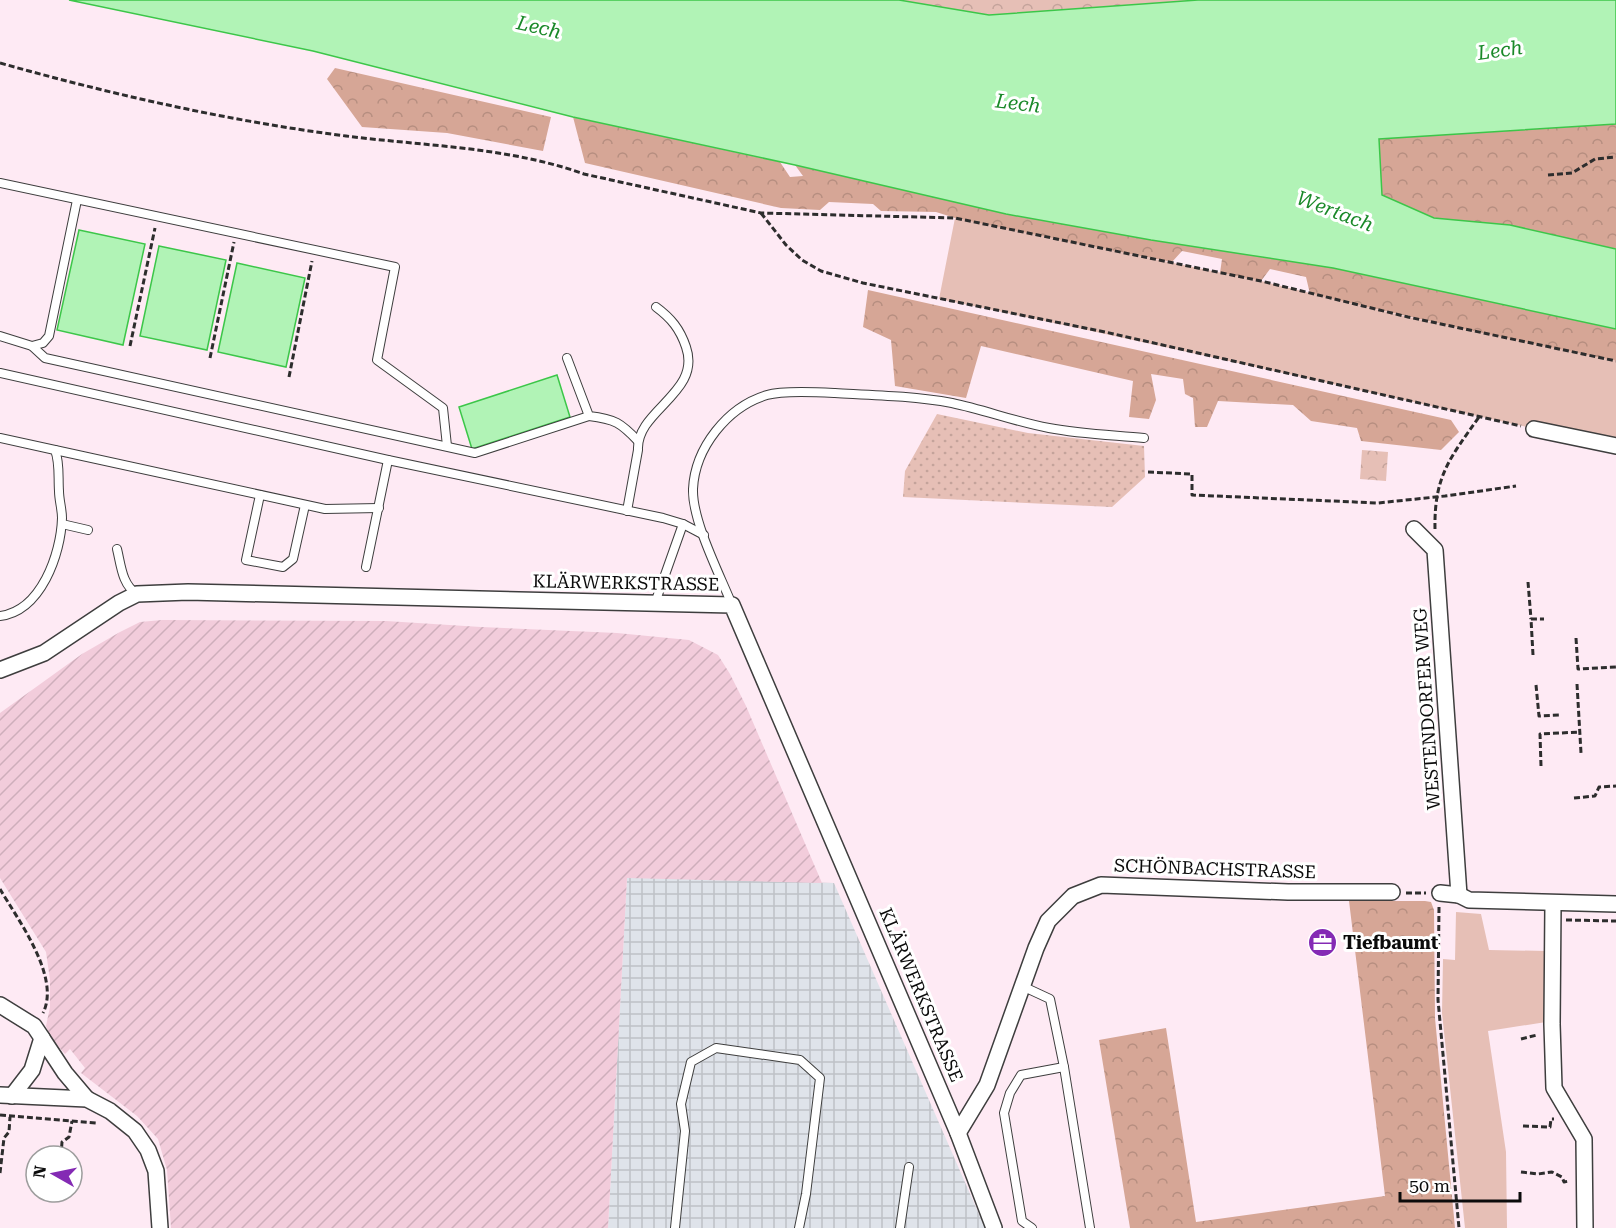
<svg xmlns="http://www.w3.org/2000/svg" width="1616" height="1228" font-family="'Roboto Serif',serif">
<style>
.industrial{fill:url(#industrial-grid)}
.farmland{fill:url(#farmland-furrows)}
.grass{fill:url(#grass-dots)}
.forest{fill:url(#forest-crowns)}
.park{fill:url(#park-crowns)}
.garden{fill:#e6bfb6}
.water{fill:#b1f3b6;stroke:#3cc649;stroke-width:1.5}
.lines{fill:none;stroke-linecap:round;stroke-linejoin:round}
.lane-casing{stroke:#3e3e3e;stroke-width:10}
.street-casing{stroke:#3e3e3e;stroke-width:18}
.path{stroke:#2d2d2d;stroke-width:3;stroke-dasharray:6 3;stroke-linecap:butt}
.lane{stroke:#fff;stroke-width:8}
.street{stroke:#fff;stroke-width:15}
.labels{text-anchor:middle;stroke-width:6;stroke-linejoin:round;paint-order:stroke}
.street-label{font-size:18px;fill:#0b0b0b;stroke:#fff}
.poi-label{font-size:18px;font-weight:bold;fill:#0b0b0b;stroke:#fff;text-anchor:start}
.water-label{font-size:20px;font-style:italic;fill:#1a8929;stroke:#fff}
</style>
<defs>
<pattern id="industrial-grid" width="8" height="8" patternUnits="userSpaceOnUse" patternTransform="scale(1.5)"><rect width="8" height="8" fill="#dfe3ea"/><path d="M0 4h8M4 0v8" fill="none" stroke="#bec1c7"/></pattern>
<pattern id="farmland-furrows" width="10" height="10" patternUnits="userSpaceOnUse" patternTransform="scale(1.5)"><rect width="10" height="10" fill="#f2ccdb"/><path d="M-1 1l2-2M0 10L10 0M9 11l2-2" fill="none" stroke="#ceaebb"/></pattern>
<pattern id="grass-dots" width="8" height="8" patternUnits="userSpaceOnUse" patternTransform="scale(1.5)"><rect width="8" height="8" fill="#e6bfb6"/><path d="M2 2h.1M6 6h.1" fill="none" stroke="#c4a39b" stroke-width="1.8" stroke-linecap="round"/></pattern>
<pattern id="forest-crowns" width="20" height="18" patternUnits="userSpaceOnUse" patternTransform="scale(1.5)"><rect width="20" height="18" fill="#d6a696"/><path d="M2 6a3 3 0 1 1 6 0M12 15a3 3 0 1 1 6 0" fill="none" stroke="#b68e80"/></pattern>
<pattern id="park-crowns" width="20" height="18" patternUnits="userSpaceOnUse" patternTransform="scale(1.5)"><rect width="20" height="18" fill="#e6bfb6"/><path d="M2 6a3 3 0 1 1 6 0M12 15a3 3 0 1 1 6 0" fill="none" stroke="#c4a39b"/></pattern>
</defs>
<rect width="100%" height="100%" fill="#feeaf4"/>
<polygon class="industrial" points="627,877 834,883 985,1228 608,1228"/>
<polygon class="farmland" points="162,620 386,621 481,627 617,633 689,640 718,655 730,674 746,706 822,883 627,878 608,1228 171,1228 167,1170 158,1139 137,1116 81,1073 85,1068 70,1049 65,1054 50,1037 46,1026 50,1007 50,980 46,952 0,878 0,713 82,654 120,632 140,622"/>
<polygon class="grass" points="937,414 1028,433 1144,446 1145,477 1112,507 903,497 905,471"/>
<g class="forest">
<polygon points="335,68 551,117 543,151 447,133 362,127 327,79"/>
<polygon points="573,117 780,162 790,177 803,176 795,165 1006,214 1151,240 1333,268 1616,329 1616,361 1516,341 1310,294 1306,277 1270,269 1261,281 1220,273 1222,259 1182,251 1172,262 1049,239 955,218 936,212 881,211 873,204 829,202 820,210 781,208 585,163"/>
<polygon points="1616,124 1616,249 1510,225 1433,218 1381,195 1379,139"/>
<polygon points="868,290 1451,420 1459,432 1441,450 1361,441 1357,428 1311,421 1293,405 1218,401 1207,427 1195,427 1193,398 1185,394 1183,379 1151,374 1156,400 1149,419 1129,417 1133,381 981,346 966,398 895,386 891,340 863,327"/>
<polygon points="1349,901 1425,901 1431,902 1434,910 1435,1018 1455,1228 1130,1228 1099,1040 1166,1028 1196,1222 1385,1196"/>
</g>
<g class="park">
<polygon points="899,0 1198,0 989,15"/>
<polygon points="1362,450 1388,452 1386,481 1360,479"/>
</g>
<g class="garden">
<path d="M955,218L1261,281L1408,317L1616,361V446C1390,398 1166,345 939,299Z"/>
<polygon points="1456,912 1481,914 1489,950 1546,951 1546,1022 1488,1031 1506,1152 1507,1228 1465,1228 1442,1013 1443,959 1455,960"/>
</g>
<g class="water">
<polygon points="69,0 899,0 989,15 1198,0 1616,0 1616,124 1379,139 1382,195 1434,218 1510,225 1616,249 1616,329 1333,268 1151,240 1006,214 795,165 573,117 313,51"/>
<polygon points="79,230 145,244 123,345 57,330"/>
<polygon points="159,246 226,260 207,350 140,336"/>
<polygon points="237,263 305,278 286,367 218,352"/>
<polygon points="557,375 570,417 472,449 459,407"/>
</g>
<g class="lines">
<defs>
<g id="lane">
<polyline points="0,183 395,267 377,360 443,408 447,446"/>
<polyline points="0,336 32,346 45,358 475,453 589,416"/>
<polyline points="32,346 43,343 49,336 77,200"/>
<path d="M567,358L589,416C615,419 621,423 638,441"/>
<polyline points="0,373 388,460 663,518 683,524 704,535"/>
<path d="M0,438L55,450C60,463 58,477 59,491C59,500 62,509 62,518C61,554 41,611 0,616"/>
<polyline points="55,450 325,509 379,508"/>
<polyline points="260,495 246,560 283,567 293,559 305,505"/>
<path d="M627,511L638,450C636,410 702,393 686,347C680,329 671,318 656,307"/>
<polyline points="62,524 88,530"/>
<path d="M117,549C121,565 122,585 137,594"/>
<polyline points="366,567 388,460"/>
<polyline points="655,603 683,524"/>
<path d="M732,605C720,575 692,521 693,489C695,448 727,407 767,395C783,390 817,392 835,393C873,395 914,396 952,403C985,410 1016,422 1049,428C1080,434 1112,435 1144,438"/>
<polyline points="1022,986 1050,999 1064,1067 1090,1228"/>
<polyline points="675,1228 685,1131 681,1104 691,1062 716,1048 800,1060 820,1078 806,1194 799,1228"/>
<polyline points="900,1228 909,1167"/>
<polyline points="1032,1228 1022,1221 1004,1113 1010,1093 1021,1075 1064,1067"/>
</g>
<g id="street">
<polyline points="1534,429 1616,446"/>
<polyline points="1414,529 1435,550 1459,895"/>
<polyline points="0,670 44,653 119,603 137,594 188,592 732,605 958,1133 994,1228"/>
<polyline points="1440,893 1459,895 1469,900 1616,904"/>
<polyline points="1553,904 1552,1024 1554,1088 1584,1139 1585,1228"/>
<polyline points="0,1005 34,1026 42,1038"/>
<polyline points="0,1095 87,1099 110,1111 135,1131 148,1150 156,1171 160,1228"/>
<polyline points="12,1096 32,1070 42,1038 65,1073 87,1099"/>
<polyline points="958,1133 987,1085 1036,948 1048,921 1073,896 1101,885 1288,892 1392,892"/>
</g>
</defs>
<use href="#lane" class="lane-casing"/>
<use href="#street" class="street-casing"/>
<g class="path">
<path d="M0,63C114,95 229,121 346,136C425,146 509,147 584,174L761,213L955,218L1261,281L1408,317L1616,361"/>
<polyline points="1548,175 1572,173 1595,159 1616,157"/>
<polyline points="761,213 786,245 802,260 821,271 863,283 1105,332 1521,426"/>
<polyline points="130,346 155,228"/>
<polyline points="210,358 234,242"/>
<polyline points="289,377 312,261"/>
<polyline points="1148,472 1192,474 1192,495 1378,503 1445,496 1516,486"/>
<path d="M1435,529C1434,476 1450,458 1479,417"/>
<polyline points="1528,582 1531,619"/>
<polyline points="1576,638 1578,669 1616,667"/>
<polyline points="1533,655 1531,619 1544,619"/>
<polyline points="1577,684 1581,753"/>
<polyline points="1536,685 1539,716 1561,715"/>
<polyline points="1541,766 1540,734 1580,732"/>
<polyline points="1574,798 1595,796 1599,787 1616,786"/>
<path d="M0,889C18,920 61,977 43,1013"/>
<polyline points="1406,893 1426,893"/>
<polyline points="1439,907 1438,1000 1459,1228"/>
<polyline points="1566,920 1616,921"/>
<polyline points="1521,1039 1537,1035"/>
<polyline points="0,1115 97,1123"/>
<polyline points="1523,1126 1550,1127 1551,1119 1554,1119"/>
<polyline points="61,1156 62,1142 69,1137 72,1121"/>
<polyline points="1521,1172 1538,1174 1552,1172 1562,1177 1564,1182 1569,1181"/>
<polyline points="0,1173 4,1138 9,1132 10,1117"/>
<polyline points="56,1193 56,1192"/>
</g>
<use href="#lane" class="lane"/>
<use href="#street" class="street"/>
</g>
<defs>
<symbol id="office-disc" viewBox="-11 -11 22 22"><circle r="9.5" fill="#842ab4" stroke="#fff"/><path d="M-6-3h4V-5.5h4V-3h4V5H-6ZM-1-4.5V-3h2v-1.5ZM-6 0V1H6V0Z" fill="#fff"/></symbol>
</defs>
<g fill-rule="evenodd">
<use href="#office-disc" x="1306" y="926" width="33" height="33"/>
</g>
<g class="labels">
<g class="street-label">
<text transform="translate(626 583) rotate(1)" y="6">KLÄRWERKSTRASSE</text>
<text transform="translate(1427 709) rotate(-94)" y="6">WESTENDORFER WEG</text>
<text transform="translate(1215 869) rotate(2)" y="6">SCHÖNBACHSTRASSE</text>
<text transform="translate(921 995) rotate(67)" y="6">KLÄRWERKSTRASSE</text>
</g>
<g class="poi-label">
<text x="1343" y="949">Tiefbaumt</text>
</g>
<g class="water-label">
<text transform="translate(539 27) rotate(13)" y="7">Lech</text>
<text transform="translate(1500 50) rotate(-8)" y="7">Lech</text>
<text transform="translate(1018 103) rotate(7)" y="7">Lech</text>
<text transform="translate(1335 211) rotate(21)" y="7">Wertach</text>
</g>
</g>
<g transform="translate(54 1174) rotate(279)"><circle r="28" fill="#ffffff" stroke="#9d9d9d" stroke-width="1.5"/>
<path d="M0-4.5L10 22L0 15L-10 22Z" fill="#842ab4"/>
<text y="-9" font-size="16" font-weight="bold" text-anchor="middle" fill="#0b0b0b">N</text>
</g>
<path d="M1400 1192v9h120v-9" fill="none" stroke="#0b0b0b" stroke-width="3"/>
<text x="1409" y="1192" font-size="18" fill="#0b0b0b" stroke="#ffffff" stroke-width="4.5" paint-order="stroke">50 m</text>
</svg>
